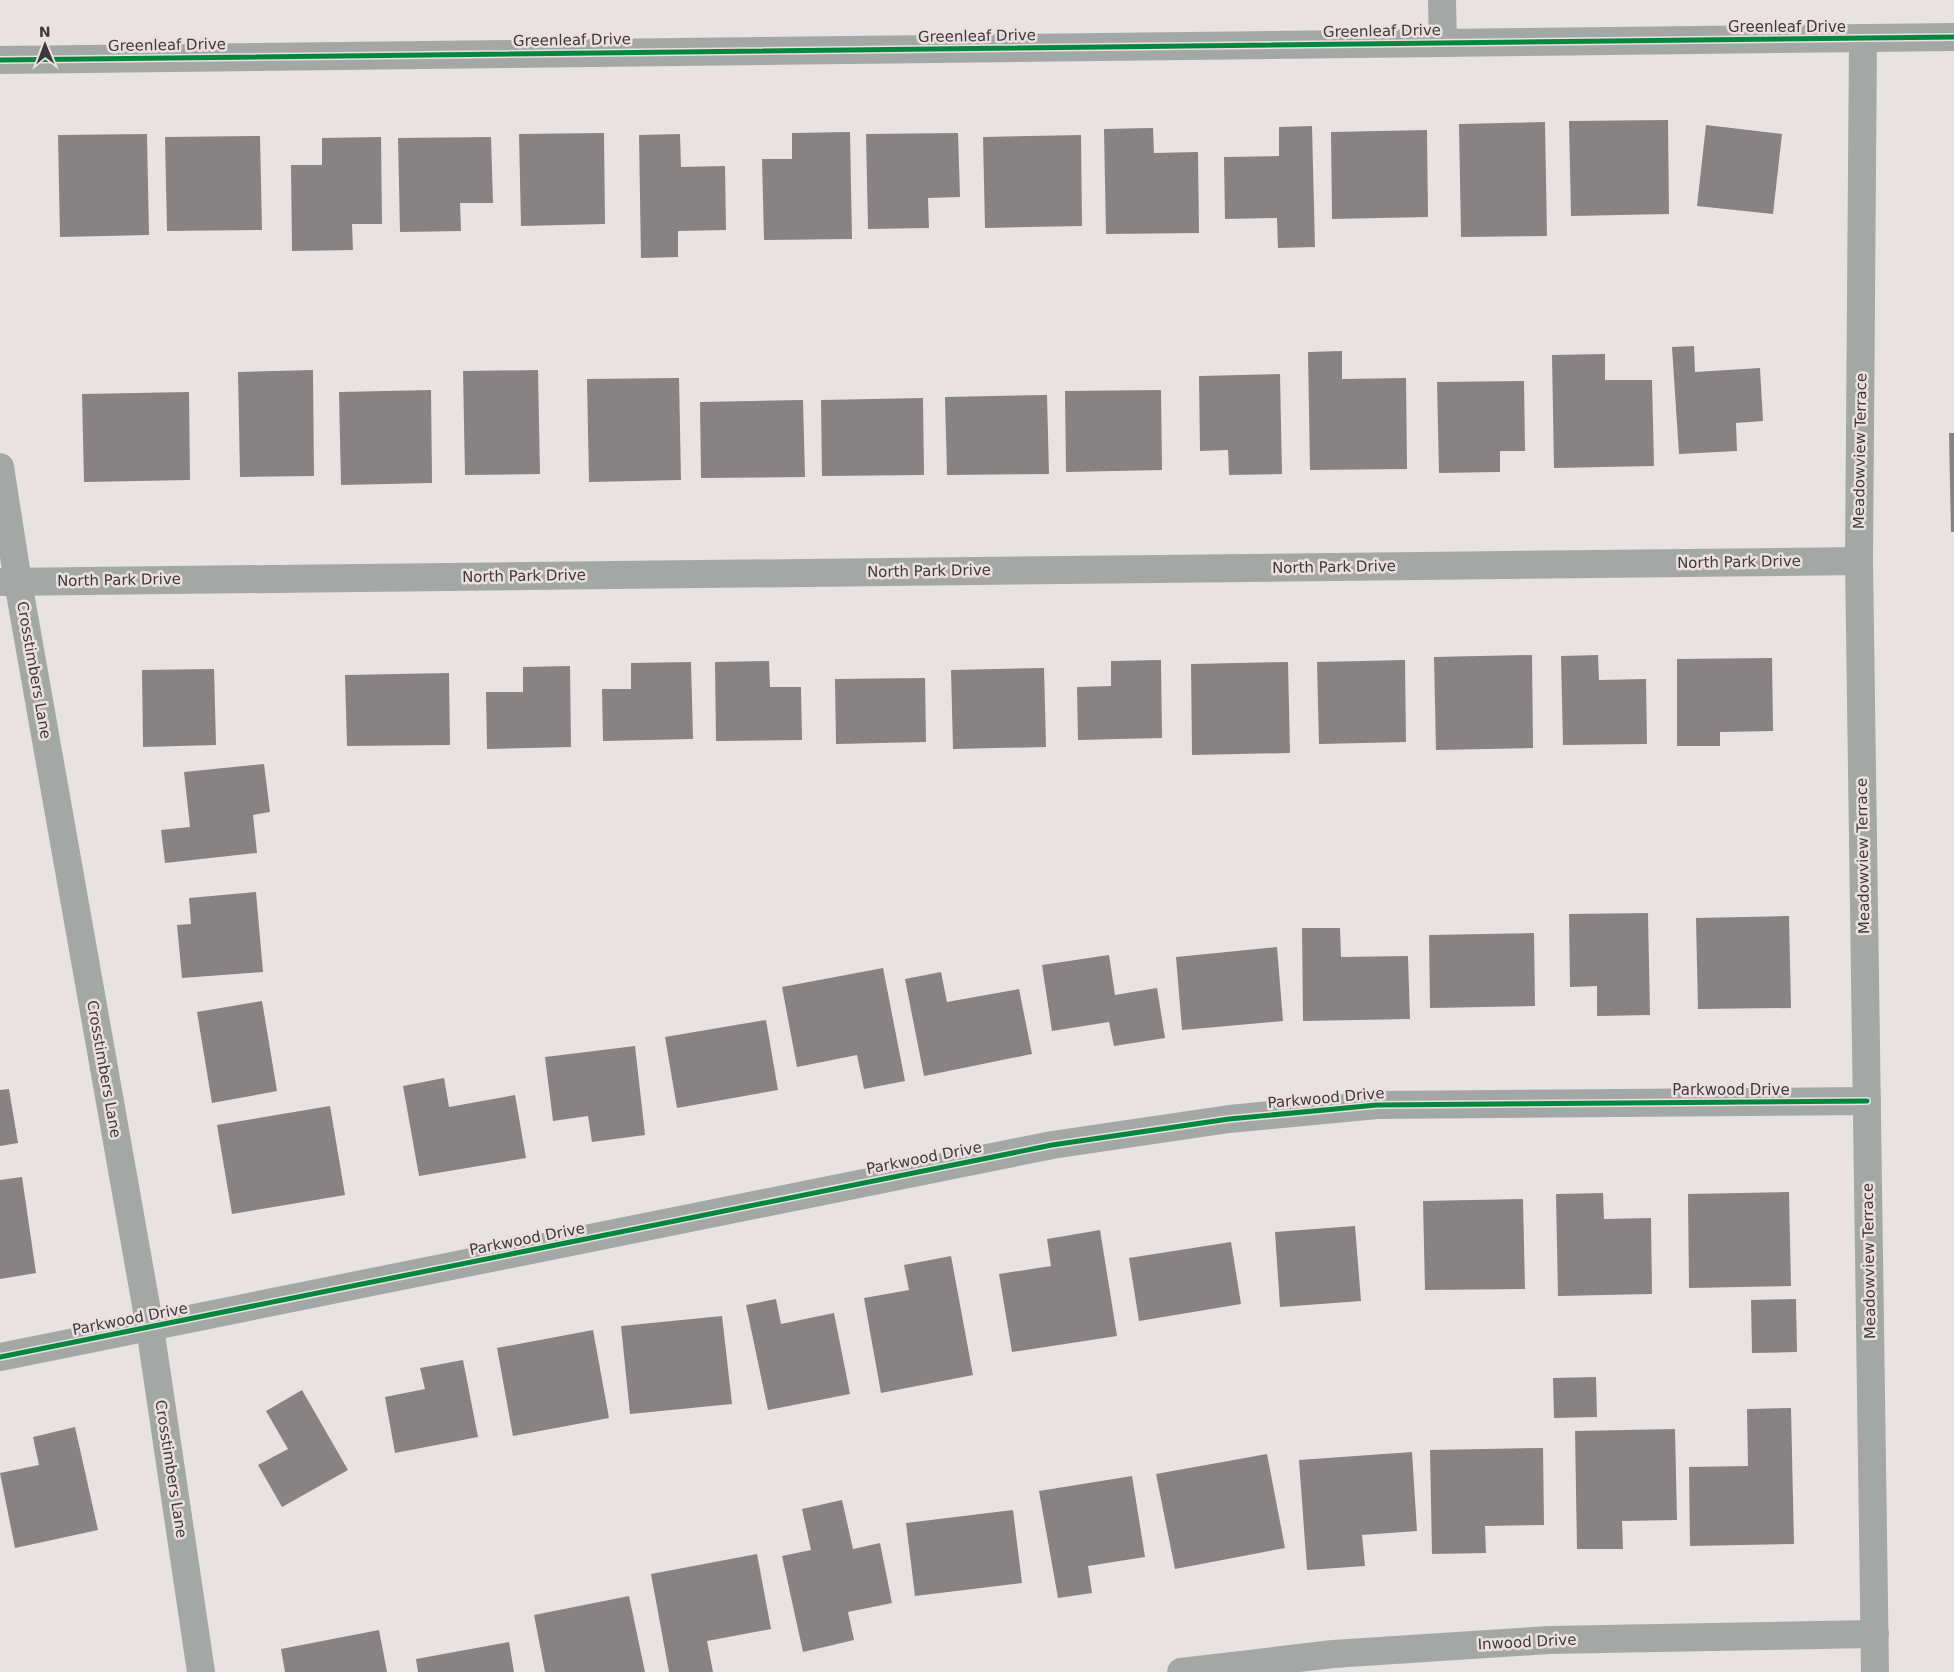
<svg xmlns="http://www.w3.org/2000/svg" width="1954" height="1672" font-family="'DejaVu Sans',sans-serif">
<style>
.building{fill:#878384}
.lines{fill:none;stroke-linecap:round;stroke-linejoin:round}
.street{stroke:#a3a8a6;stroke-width:28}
.cycleway-casing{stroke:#ebdfe1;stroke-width:8}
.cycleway{stroke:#00873e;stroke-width:5}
.labels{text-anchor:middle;stroke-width:5;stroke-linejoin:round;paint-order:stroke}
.street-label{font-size:15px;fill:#3e393a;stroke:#ebdfe1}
</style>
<rect width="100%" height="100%" fill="#e8e2e3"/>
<g class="building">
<polygon points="1668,120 1669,214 1571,216 1569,121"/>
<polygon points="1545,122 1547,236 1461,237 1459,124"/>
<polygon points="1706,125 1782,134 1773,214 1697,206"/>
<polygon points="1312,126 1315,247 1278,248 1277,218 1225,219 1224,157 1279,156 1279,127"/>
<polygon points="1153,128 1154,153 1198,152 1199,233 1106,234 1104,129"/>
<polygon points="1427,130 1428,217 1332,219 1331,132"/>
<polygon points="850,132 852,239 764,240 762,159 792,159 792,133"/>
<polygon points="604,133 605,224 521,226 519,134"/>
<polygon points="958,133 960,197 928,198 929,228 868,229 866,134"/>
<polygon points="147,134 149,235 60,237 58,135"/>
<polygon points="680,134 681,167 725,166 726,230 678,231 678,257 641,258 639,135"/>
<polygon points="1081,135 1082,226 985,228 983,137"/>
<polygon points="260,136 262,230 167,231 165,137"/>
<polygon points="381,137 382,224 352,224 353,250 292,251 291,165 322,165 322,138"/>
<polygon points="491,137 493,203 460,203 461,231 400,232 398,138"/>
<polygon points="1694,346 1695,372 1760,368 1763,421 1736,423 1737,451 1679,454 1672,347"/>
<polygon points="1342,351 1342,379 1406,378 1407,469 1310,470 1308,352"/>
<polygon points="1605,354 1605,380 1652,380 1654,466 1554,468 1552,355"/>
<polygon points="313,370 314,476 240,477 238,372"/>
<polygon points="538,370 540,474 465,475 463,371"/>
<polygon points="1280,374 1282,474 1229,475 1228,450 1200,451 1199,376"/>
<polygon points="679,378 681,480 589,482 587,379"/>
<polygon points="1524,381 1525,451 1500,451 1500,472 1439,473 1437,382"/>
<polygon points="431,390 432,483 341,485 339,392"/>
<polygon points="1161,390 1162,470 1066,472 1065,391"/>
<polygon points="189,392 190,480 84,482 82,394"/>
<polygon points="1047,395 1049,474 947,475 945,397"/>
<polygon points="923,398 924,475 822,476 821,400"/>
<polygon points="803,400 805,477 701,478 700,402"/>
<polygon points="1949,433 1954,433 1954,532 1951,532"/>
<polygon points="1532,655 1533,748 1436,750 1434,657"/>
<polygon points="1598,655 1599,680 1646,679 1647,744 1563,745 1561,656"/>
<polygon points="1772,658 1773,731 1720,732 1720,746 1677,746 1677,659"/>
<polygon points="1161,660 1162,738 1078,740 1077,687 1111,686 1111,661"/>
<polygon points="1405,660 1406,742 1319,744 1317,662"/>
<polygon points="769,661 770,687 801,687 802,740 716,741 715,662"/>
<polygon points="691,662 693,739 603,741 602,689 631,689 631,663"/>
<polygon points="1288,662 1290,753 1192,755 1191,664"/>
<polygon points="570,666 571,747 487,749 486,692 523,692 523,667"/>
<polygon points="1044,668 1046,747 953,749 951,670"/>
<polygon points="214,669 216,745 143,747 142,670"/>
<polygon points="449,673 450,745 347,746 345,675"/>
<polygon points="925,678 926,742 836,744 835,679"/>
<polygon points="264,764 270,812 253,815 257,853 165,863 161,830 190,827 184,772"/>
<polygon points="256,892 263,972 182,978 177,925 191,924 189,898"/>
<polygon points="1648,913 1650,1015 1597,1016 1597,986 1570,987 1569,914"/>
<polygon points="1789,916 1791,1008 1698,1009 1696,918"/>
<polygon points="1302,928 1340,928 1341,957 1408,956 1410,1019 1303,1021"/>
<polygon points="1534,933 1535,1006 1430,1008 1429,935"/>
<polygon points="1277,947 1283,1021 1182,1030 1176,957"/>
<polygon points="1109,955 1115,995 1157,988 1165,1038 1114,1046 1109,1022 1052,1031 1042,965"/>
<polygon points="883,968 905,1081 864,1089 857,1055 797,1067 782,987"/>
<polygon points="941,972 947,1002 1019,989 1032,1054 924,1076 905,979"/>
<polygon points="262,1001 277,1091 212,1103 197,1012"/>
<polygon points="766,1020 778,1090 677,1108 665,1037"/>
<polygon points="635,1046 645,1135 592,1142 588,1116 553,1121 545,1057"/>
<polygon points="444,1078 449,1107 515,1095 526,1158 419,1176 403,1086"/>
<polygon points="9,1089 18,1143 0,1146 0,1090"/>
<polygon points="330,1106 345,1195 232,1214 217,1125"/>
<polygon points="22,1177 36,1273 0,1279 0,1180"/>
<polygon points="1789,1192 1791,1286 1689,1288 1688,1194"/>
<polygon points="1603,1193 1604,1219 1651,1218 1652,1294 1558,1296 1556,1194"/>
<polygon points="1523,1199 1525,1289 1425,1290 1423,1201"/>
<polygon points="1355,1226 1361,1301 1280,1307 1275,1232"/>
<polygon points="1100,1230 1117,1336 1012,1352 999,1274 1051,1266 1047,1239"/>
<polygon points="1231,1242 1241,1304 1139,1321 1129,1258"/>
<polygon points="951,1256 973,1375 881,1393 864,1298 909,1290 904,1265"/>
<polygon points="776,1299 781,1324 834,1313 850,1394 768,1410 746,1305"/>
<polygon points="1796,1299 1797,1352 1752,1353 1751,1300"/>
<polygon points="722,1316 732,1404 630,1414 621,1326"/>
<polygon points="593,1330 609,1418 513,1436 497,1348"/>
<polygon points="463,1360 478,1437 395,1453 385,1397 425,1389 420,1368"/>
<polygon points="1596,1377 1597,1417 1554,1418 1553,1378"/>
<polygon points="302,1390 348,1470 282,1507 258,1465 288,1449 266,1411"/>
<polygon points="1791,1408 1794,1544 1690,1546 1689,1467 1748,1466 1747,1409"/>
<polygon points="75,1427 98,1530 15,1548 0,1473 39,1465 33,1437"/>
<polygon points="1675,1429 1677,1520 1622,1521 1623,1549 1577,1549 1575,1431"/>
<polygon points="1543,1448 1544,1525 1485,1526 1486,1553 1432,1554 1430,1450"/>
<polygon points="1412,1452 1417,1531 1362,1535 1365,1566 1307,1570 1299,1460"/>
<polygon points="1267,1454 1285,1548 1175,1569 1156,1474"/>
<polygon points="1132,1476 1145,1557 1088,1566 1092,1593 1058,1598 1039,1491"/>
<polygon points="842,1500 853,1549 880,1543 892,1603 848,1612 854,1640 803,1652 782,1556 811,1550 802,1509"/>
<polygon points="1013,1510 1022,1583 915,1596 906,1523"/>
<polygon points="757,1554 771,1629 707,1641 713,1672 669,1672 651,1574"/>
<polygon points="629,1596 645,1672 545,1672 534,1615"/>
<polygon points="379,1630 387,1672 285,1672 281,1649"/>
<polygon points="509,1642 514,1672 418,1672 416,1659"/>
</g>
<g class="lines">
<g class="street">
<polyline points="1442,0 1443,43"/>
<polyline points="1863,39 1859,561 1875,1672"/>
<polyline points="0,60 1954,37"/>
<polyline points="0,467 18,582 150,1328 201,1672"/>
<polyline points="0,582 1859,561"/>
<polyline points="0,1357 1052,1145 1229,1119 1377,1105 1867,1101"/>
<polyline points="1181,1672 1333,1654 1549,1640 1875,1634"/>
</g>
<defs>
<g id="cycleway">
<polyline points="0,60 1954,37"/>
<polyline points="0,1357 1052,1145 1229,1119 1377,1105 1867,1101"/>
</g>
</defs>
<use href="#cycleway" class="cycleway-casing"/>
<use href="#cycleway" class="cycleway"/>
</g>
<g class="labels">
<g class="street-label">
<text x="1787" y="32">Greenleaf Drive</text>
<text transform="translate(1382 31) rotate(-1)" y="5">Greenleaf Drive</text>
<text transform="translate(977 36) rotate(-1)" y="5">Greenleaf Drive</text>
<text transform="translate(572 40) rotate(-1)" y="5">Greenleaf Drive</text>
<text transform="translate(167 45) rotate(-1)" y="5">Greenleaf Drive</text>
<text transform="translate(1860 451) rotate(-89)" y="5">Meadowview Terrace</text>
<text transform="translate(1739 562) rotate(-1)" y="5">North Park Drive</text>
<text transform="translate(1334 567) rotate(-1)" y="5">North Park Drive</text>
<text transform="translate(929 571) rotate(-1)" y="5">North Park Drive</text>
<text transform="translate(524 576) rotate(-1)" y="5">North Park Drive</text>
<text transform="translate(119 580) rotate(-1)" y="5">North Park Drive</text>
<text transform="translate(34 670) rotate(80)" y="5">Crosstimbers Lane</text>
<text transform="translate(1863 856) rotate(-91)" y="5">Meadowview Terrace</text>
<text transform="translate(104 1069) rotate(80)" y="5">Crosstimbers Lane</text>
<text x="1731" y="1095">Parkwood Drive</text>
<text transform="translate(1326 1098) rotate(-5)" y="5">Parkwood Drive</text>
<text transform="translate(924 1158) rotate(-11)" y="5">Parkwood Drive</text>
<text transform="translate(527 1239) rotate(-11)" y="5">Parkwood Drive</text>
<text transform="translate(1869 1261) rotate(-91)" y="5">Meadowview Terrace</text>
<text transform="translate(130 1319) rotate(-11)" y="5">Parkwood Drive</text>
<text transform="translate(171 1469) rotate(81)" y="5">Crosstimbers Lane</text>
<text transform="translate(1527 1642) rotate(-3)" y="5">Inwood Drive</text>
</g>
</g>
<g transform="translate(45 45) rotate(359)" stroke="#ebdfe1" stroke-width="4" paint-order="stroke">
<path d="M0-4L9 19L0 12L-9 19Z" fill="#3e393a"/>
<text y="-8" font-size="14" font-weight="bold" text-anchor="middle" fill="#3e393a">N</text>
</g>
</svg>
